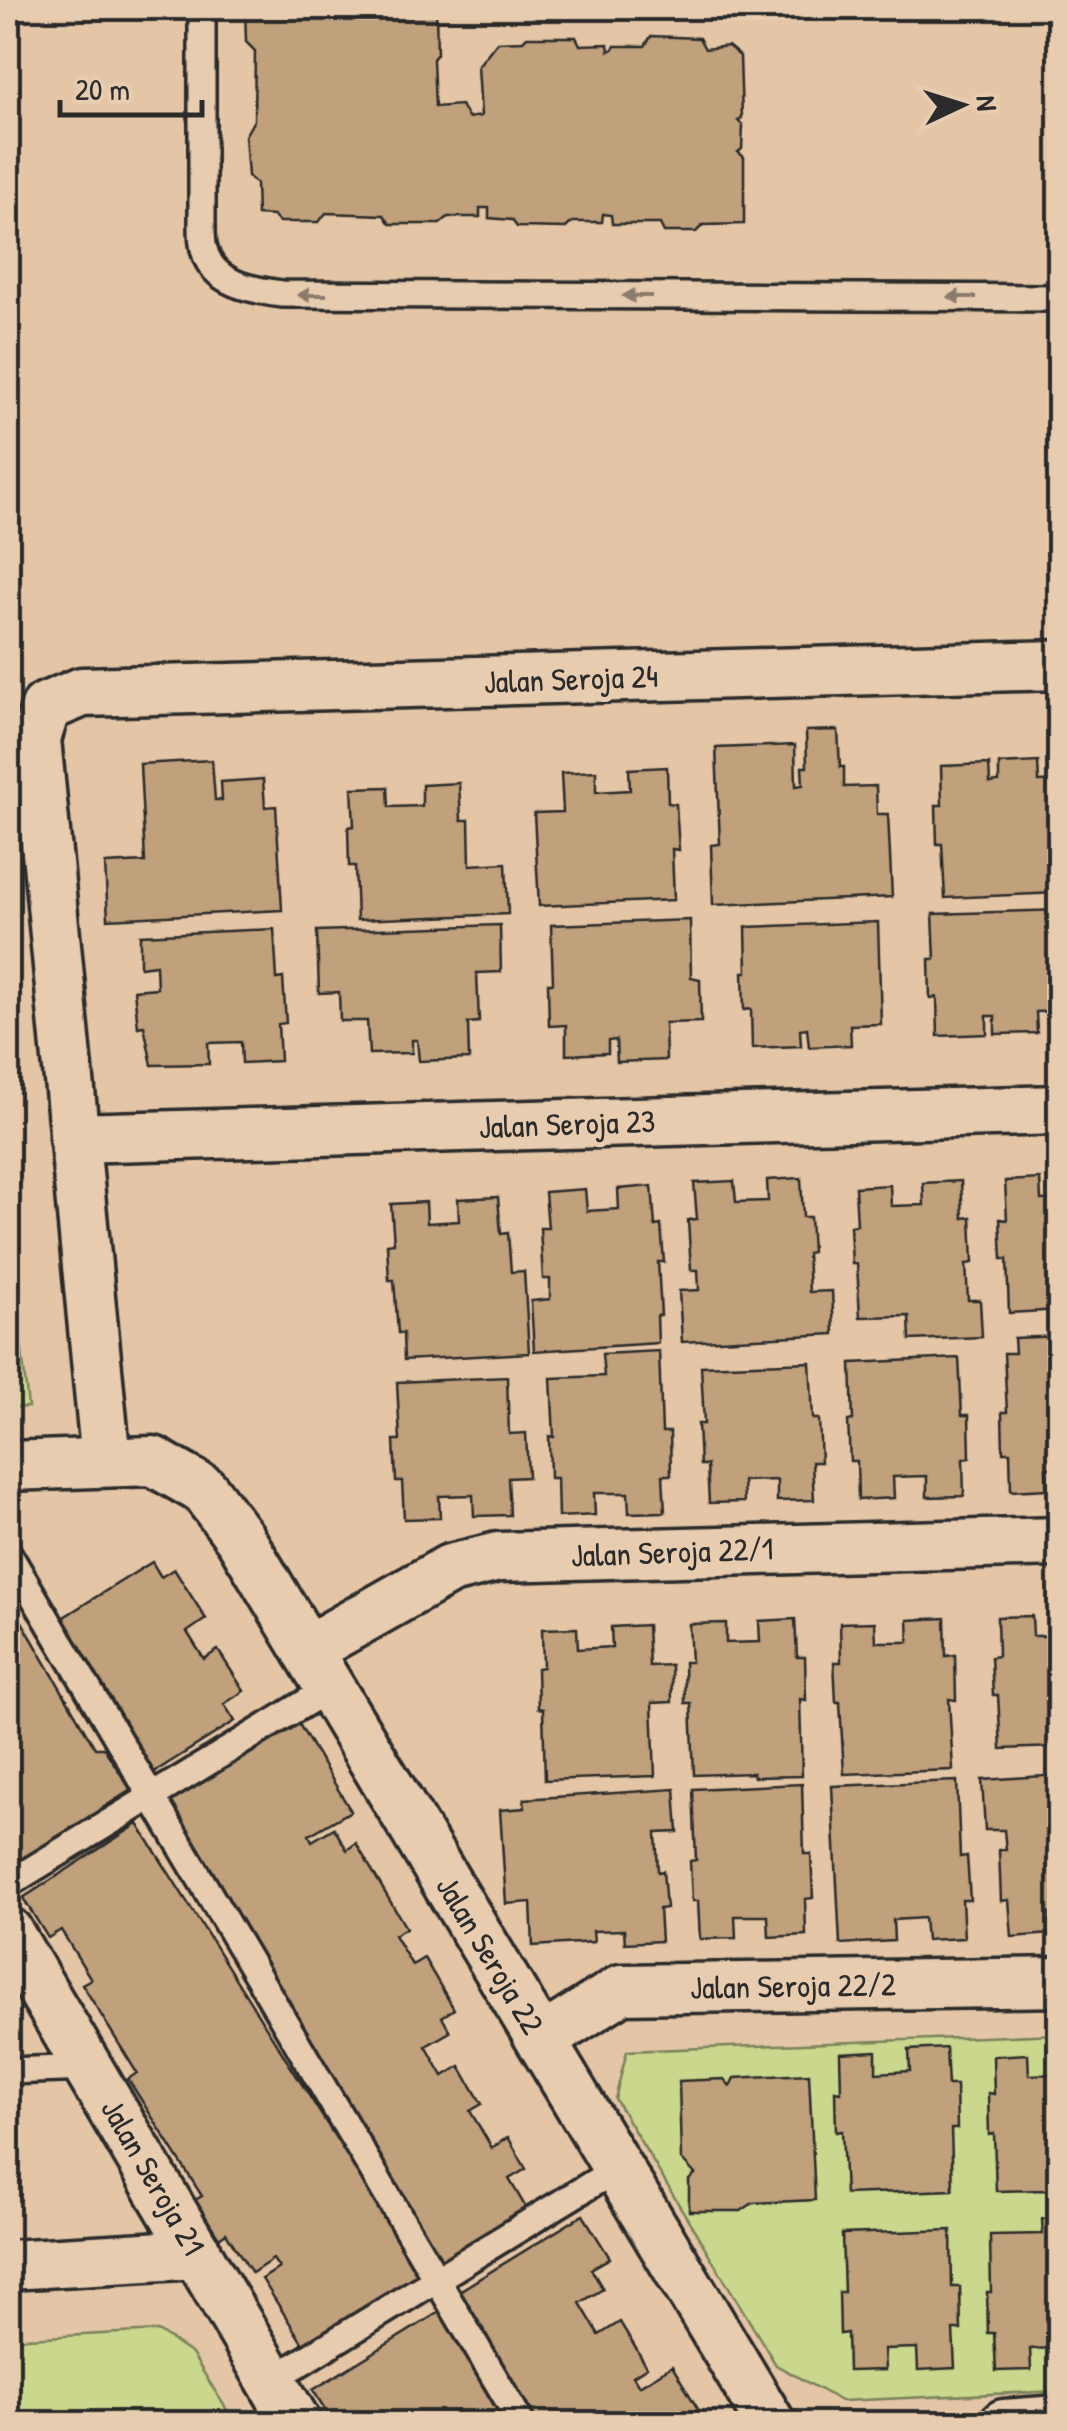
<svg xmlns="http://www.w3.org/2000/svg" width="1067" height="2431" font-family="'Patrick Hand',sans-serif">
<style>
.green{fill:#c9d88c;stroke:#7a825c;stroke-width:2.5}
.building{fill:#c1a17b;stroke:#2b2b2b;stroke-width:2.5}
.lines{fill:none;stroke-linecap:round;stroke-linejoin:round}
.lane-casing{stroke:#2b2b2b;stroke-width:32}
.street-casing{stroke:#2b2b2b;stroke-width:55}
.lane{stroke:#e8ccaf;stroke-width:25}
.street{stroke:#e8ccaf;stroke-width:48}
.oneway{fill:#8a7c6d}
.labels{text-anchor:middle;stroke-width:10;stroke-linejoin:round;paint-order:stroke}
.street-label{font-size:32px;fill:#2b2b2b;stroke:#e8ccaf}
</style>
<rect width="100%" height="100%" fill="#e4c6a6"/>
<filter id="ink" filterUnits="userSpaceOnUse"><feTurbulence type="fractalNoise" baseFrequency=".01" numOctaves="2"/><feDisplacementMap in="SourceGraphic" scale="20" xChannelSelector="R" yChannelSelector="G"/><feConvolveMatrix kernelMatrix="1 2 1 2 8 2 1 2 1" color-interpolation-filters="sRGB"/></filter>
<g filter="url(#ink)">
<g class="green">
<polygon points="8,1219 28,1407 8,1408"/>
<polygon points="1059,2034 1059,2391 841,2401 776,2365 615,2099 627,2051"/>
<polygon points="158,2331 192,2354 235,2423 8,2423 8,2339"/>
</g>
<g class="building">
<polygon points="245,8 436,8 437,54 433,59 435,107 461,105 468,118 481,116 478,66 497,42 523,41 527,37 576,37 580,45 608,44 609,51 612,50 615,46 645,46 651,36 699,38 705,49 728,46 740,56 742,118 738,121 743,125 742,149 738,152 744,157 744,224 703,225 696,232 664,232 660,224 612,224 611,215 603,214 602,222 572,222 566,228 517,227 512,220 489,218 489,208 480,208 480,217 448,217 440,224 390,224 384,215 326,213 319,222 279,222 273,216 257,215 256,184 248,176 245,136 254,120 255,51 246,42"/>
<polygon points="838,730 840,767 844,767 844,787 876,786 877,814 888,814 892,897 713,905 711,845 720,844 716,748 795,745 796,786 803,785 802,767 807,767 806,731"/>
<polygon points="212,760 215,800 222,800 221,782 263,779 265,807 276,806 282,910 108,919 105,864 145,862 140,764"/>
<polygon points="1038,762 1039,782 1060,781 1059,893 945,898 942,844 937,844 936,805 942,805 941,766 989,764 990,783 999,782 999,764"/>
<polygon points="667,767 668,803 676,804 679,850 672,849 674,900 539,906 534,813 563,812 561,773 596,771 596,792 630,790 629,769"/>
<polygon points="459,783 461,820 469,820 470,865 506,863 508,914 357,920 355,866 349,866 348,827 354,826 352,788 388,787 389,807 422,806 422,785"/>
<polygon points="1060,910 1060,1011 1036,1012 1037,1033 995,1034 995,1016 987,1016 987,1034 938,1036 937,997 930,998 929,959 935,959 933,914"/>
<polygon points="690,920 691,977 700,979 701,1022 665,1023 666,1060 617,1062 616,1040 608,1041 608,1053 566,1055 566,1025 549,1026 548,983 553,983 551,925"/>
<polygon points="878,922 881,1024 850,1025 851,1045 809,1047 807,1028 800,1029 801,1046 752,1048 751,1009 744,1010 743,972 747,972 746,927"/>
<polygon points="500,925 501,972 477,973 479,1022 468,1023 469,1059 419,1061 417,1040 412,1040 412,1053 369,1054 367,1021 340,1021 339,992 319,993 317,931"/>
<polygon points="274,929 277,979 283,978 286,1023 278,1024 280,1061 242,1063 241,1042 208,1043 209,1064 152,1065 144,1026 138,1027 134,990 157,988 156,965 140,967 140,935"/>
<polygon points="801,1178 803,1217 810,1217 812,1252 807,1253 809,1292 832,1291 834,1334 682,1342 679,1291 699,1290 698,1270 691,1270 688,1220 697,1219 694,1183 734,1181 736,1202 768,1201 767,1180"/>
<polygon points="1040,1179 1041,1200 1060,1199 1060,1310 1009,1313 1007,1259 1002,1259 1000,1219 1007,1220 1005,1181"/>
<polygon points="961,1181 963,1218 971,1217 973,1263 966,1264 968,1300 980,1300 982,1337 910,1340 909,1316 860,1317 857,1264 852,1264 850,1226 857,1225 855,1187 890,1185 891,1206 924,1205 923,1183"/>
<polygon points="652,1186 655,1226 661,1225 664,1262 658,1262 661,1315 657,1316 658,1343 534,1351 531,1301 550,1299 550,1279 543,1279 540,1228 548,1228 545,1192 585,1189 587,1211 619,1209 618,1189"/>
<polygon points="498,1197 501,1234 508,1233 511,1272 524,1271 529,1353 404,1360 403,1333 398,1333 394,1280 389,1280 387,1244 394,1243 391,1204 426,1202 427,1223 459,1221 458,1199"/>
<polygon points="1060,1336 1060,1468 1046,1468 1047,1489 1011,1491 1010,1452 1003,1452 1002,1412 1007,1412 1004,1353 1015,1353 1014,1338"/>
<polygon points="659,1351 662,1432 670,1432 671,1475 663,1475 665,1512 629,1513 628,1493 594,1493 595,1515 558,1517 557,1478 550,1478 549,1436 554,1437 551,1378 604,1376 602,1354"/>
<polygon points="959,1358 962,1415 969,1415 970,1458 963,1459 964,1496 927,1497 927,1476 893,1477 894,1498 858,1500 857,1461 850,1461 848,1421 853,1420 851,1363"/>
<polygon points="810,1362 813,1419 819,1419 821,1462 812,1462 814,1500 777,1501 777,1480 743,1481 744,1502 709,1503 707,1465 700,1465 698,1424 704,1424 701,1366"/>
<polygon points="507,1377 509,1434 526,1433 528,1477 508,1478 510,1515 474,1516 473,1495 439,1496 440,1518 404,1519 402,1481 396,1481 394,1440 400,1440 397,1382"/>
<polygon points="152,1562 161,1577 174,1569 206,1619 187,1632 204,1659 218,1650 244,1691 224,1704 235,1721 151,1774 56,1622"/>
<polygon points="8,1584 15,1596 14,1608 95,1748 104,1748 131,1790 20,1860 8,1841"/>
<polygon points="1032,1616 1033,1636 1060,1636 1060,1747 1001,1749 998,1695 993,1695 991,1657 998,1656 997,1617"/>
<polygon points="945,1618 946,1656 955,1655 956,1700 949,1699 953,1770 844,1774 840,1702 836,1702 834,1662 841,1662 840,1623 875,1622 876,1642 909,1642 908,1620"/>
<polygon points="795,1619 797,1657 805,1657 806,1700 800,1699 802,1776 754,1777 753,1773 694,1775 691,1703 685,1703 684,1662 691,1662 689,1624 726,1623 726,1643 760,1642 759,1621"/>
<polygon points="647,1625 649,1666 671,1665 672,1702 652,1703 655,1776 545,1780 543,1709 538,1708 537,1668 543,1667 542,1629 577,1628 578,1649 612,1647 611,1627"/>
<polygon points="299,1724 351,1811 309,1835 312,1841 334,1828 347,1850 356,1843 406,1928 394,1935 412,1965 424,1958 454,2009 442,2017 450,2032 426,2046 443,2076 460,2066 482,2104 470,2111 492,2148 508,2137 526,2169 509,2179 532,2218 437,2275 160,1808"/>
<polygon points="1060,1775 1060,1912 1050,1913 1052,1934 1012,1937 1009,1900 1001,1901 999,1850 1006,1850 1004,1830 985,1830 982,1780"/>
<polygon points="957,1781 960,1857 967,1856 970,1900 962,1900 964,1938 926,1940 924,1918 893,1920 894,1941 840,1944 832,1786"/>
<polygon points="802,1784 804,1854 811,1854 813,1898 805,1899 806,1935 769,1937 768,1916 735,1916 736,1938 700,1939 698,1901 692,1901 690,1861 696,1860 693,1789"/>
<polygon points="675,1789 678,1832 656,1833 658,1872 663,1871 666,1908 659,1909 661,1941 625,1943 624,1930 593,1931 594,1942 533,1946 531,1902 506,1904 500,1810 525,1808 524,1799"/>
<polygon points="138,1824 424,2278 308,2352 262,2279 279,2268 273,2259 252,2273 226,2233 219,2238 195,2200 202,2196 128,2079 137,2073 82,1984 91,1979 61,1930 48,1938 23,1898"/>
<polygon points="946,2048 948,2085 956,2085 957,2129 951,2129 953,2190 845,2194 842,2131 836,2132 835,2091 841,2092 840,2053 876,2051 876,2073 910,2071 909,2050"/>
<polygon points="1028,2054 1029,2075 1060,2074 1060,2204 1049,2204 1048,2190 996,2191 994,2134 989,2135 988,2093 994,2094 993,2056"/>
<polygon points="809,2074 815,2200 753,2203 741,2211 689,2211 689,2180 695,2174 681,2159 679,2081 724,2079 730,2086 734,2078"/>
<polygon points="583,2215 610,2258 591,2269 603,2289 580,2303 599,2335 620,2322 647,2367 633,2376 639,2386 672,2366 707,2424 535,2424 456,2293"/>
<polygon points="1060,2218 1060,2348 1030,2349 1031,2370 996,2371 994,2333 988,2333 987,2292 991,2292 990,2235 1043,2234 1042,2219"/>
<polygon points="951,2230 952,2287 960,2287 961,2330 953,2330 955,2368 918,2370 917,2348 884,2349 885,2370 848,2371 847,2333 840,2334 839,2292 844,2292 842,2234"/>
<polygon points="441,2311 509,2424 359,2424 358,2421 355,2424 334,2424 313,2390"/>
</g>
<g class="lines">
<defs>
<g id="lane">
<path d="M202,8V225C202,233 202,242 204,249C212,284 252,290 282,294L1060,298"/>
<polyline points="8,1553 522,2424"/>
<polyline points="8,1884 330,1688"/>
<polyline points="8,2071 88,2068"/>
<polyline points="272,2380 618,2168"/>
</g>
<g id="street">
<polyline points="74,1138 1060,1110"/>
<polyline points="106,1462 36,739 46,707 82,692 1060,665"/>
<polyline points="8,1466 153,1461 204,1490 240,1538 771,2424"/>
<polyline points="307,1650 450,1569 498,1557 1060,1542"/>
<polyline points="8,1932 297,2424"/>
<polyline points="541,2040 622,1989 1060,1982"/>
<polyline points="8,2265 198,2254"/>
<polyline points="1004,2424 1060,2420"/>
</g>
</defs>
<use href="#lane" class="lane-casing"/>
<use href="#street" class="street-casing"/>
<use href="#lane" class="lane"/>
<use href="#street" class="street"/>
</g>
<defs><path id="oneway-solid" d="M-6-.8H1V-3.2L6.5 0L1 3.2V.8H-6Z" transform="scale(2.5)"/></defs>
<g class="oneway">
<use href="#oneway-solid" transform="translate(312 295) rotate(-180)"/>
<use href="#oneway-solid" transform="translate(637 296) rotate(-180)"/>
<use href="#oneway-solid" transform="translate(962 297) rotate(-180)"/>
</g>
</g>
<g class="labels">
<g class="street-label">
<text transform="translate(571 679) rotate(-2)" y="11">Jalan Seroja 24</text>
<text transform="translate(567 1124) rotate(-2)" y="11">Jalan Seroja 23</text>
<text transform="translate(672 1552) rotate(-2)" y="11">Jalan Seroja 22/1</text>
<text transform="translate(490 1955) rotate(59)" y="11">Jalan Seroja 22</text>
<text transform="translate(793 1986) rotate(-1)" y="11">Jalan Seroja 22/2</text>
<text transform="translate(153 2177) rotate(60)" y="11">Jalan Seroja 21</text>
</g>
</g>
<rect width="1067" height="2431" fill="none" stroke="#e8ccaf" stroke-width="40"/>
<rect x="20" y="20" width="1027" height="2391" fill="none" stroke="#2b2b2b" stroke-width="4" filter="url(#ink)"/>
<g transform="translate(962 105) rotate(86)" stroke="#e8ccaf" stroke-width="8" paint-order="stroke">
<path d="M0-8L18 38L0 25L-18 38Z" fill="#2b2b2b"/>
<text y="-15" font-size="28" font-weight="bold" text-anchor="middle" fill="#2b2b2b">N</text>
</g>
<path d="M60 100v15h142v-15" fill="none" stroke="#2b2b2b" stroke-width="5"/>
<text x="75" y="100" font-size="30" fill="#2b2b2b" stroke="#e8ccaf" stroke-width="8" paint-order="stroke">20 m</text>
</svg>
